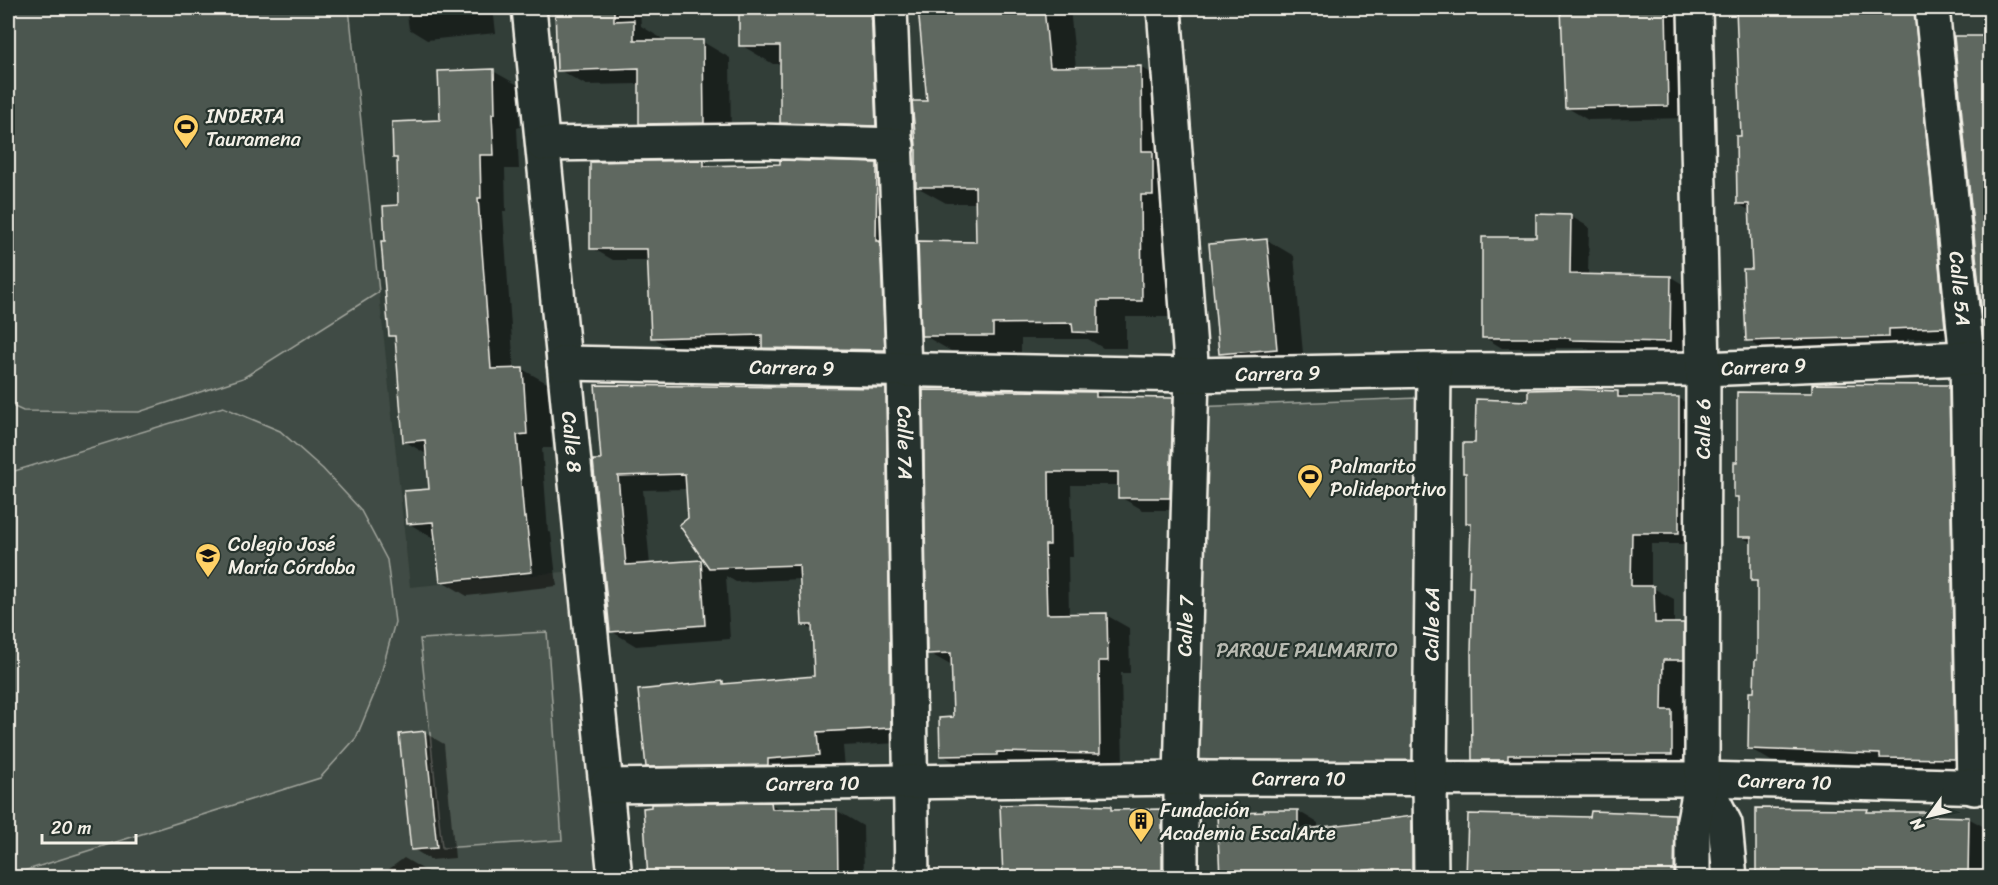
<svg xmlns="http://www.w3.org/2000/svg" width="1998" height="885" font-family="Sriracha,sans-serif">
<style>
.built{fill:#404b44}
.green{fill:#4c564f;stroke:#a0a49c;stroke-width:1.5}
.shadow{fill:#0007;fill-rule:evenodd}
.building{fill:#5f6861;stroke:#f4f1e8;stroke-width:1.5}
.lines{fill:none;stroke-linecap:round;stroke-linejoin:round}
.minor-casing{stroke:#f4f1e8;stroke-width:38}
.minor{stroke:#26332d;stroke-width:33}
.labels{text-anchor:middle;stroke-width:4.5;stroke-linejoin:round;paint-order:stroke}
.poi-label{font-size:20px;fill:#f4f1e8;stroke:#26332d;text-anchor:start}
.street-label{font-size:20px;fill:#f4f1e8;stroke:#26332d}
.park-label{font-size:20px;fill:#b9bbb2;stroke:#26332d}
</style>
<rect width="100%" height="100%" fill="#323e38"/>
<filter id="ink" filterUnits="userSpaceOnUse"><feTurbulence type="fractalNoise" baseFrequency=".0167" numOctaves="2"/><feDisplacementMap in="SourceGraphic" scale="12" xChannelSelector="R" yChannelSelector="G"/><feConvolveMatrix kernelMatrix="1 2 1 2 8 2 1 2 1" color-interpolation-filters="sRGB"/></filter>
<g filter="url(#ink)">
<polygon class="built" points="379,292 410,587 573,571 600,877 8,878 8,404 23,411 140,412 243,378"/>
<g class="green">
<polygon points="8,8 349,8 379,292 243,378 139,412 23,411 8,404"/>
<polygon points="1417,398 1416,466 1422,769 1193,759 1195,407"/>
<polygon points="223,407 280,431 323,469 360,509 387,560 395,622 378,685 356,738 320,778 8,876 8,473"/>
<polygon points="547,632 562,840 442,848 420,639"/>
</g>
<g class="shadow">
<polygon points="406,8 493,8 496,33 427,40 409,29"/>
<polygon points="557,8 640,8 641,26 661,38 661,42 703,42 730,58 731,138 668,139 641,123 640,84 586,85 559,70"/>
<polygon points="740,8 904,8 907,143 813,140 782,122 781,64 773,64 741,45"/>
<polygon points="920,8 1070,8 1076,68 1141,67 1169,84 1170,317 1126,317 1126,348 1103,348 1088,339 1021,339 1021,352 951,351 923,335 977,243 976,203 946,203 917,187 929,102"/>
<polygon points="1563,8 1690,8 1690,118 1588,120 1566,107"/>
<polygon points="1737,8 1936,8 1963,337 1907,339 1907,347 1766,351 1748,341 1754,270 1751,211 1738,204 1743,137"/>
<polygon points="1955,37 1990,37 1990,341 1985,338"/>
<polygon points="493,71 518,85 520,127 517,128 519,169 505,169 506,211 503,211 514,370 522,369 547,383 552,448 542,448 548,532 551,533 557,586 467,596 442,581 436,537 433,538 408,523 431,490 428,455 404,441 397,339 390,335 386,242 399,207 398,159 395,157 442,121"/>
<polygon points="704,162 712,167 877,165 898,177 905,362 785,359 763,347 673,349 652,337 649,260 613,260 592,248"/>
<polygon points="1570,216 1589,227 1588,276 1671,277 1689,288 1688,352 1590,350 1586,348 1502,348 1484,337 1537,239"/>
<polygon points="1267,240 1294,256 1304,364 1248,368 1221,353"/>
<polygon points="1990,376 1990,558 1988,377"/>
<polygon points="1948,387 1970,400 1976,771 1904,770 1896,765 1771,761 1749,748 1758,661 1759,583 1753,580 1753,543 1739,536 1739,499 1736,497 1814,395"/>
<path d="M885,389L911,404L916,742L843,746L845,769L673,781L648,766L722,682L727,685L816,677L814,631L803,624L801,579L736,582L726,576L730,639L636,646L611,631L594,462ZM688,489L690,519L711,568L701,562L650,565L643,490Z"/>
<polygon points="1096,393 1106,399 1172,399 1195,412 1192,510 1143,510 1120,497 1120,485 1071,485 1073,557 1068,557 1069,616 1106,615 1129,628 1130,673 1121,673 1123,766 965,768 942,755 954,719 952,666 929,653"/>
<polygon points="1618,393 1628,398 1678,398 1698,410 1699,544 1651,544 1651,587 1674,599 1674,625 1683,625 1703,636 1703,671 1683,671 1682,717 1692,723 1691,766 1493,770 1473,759 1474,588 1471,586 1472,525 1467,522 1476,444 1530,402"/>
<polygon points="425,733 444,744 455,858 431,860 413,849"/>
<polygon points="771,804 783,811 836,810 863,826 864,878 649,878"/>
<polygon points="1110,808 1117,811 1162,811 1182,822 1182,878 1004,878"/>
<polygon points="1298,811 1318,823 1318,829 1411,818 1431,830 1432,878 1220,878 1218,815"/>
<polygon points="1867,811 1871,813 1930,814 1936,818 1968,818 1990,830 1990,878 1757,878"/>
<polygon points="1674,815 1695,827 1694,878 1468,878 1592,818"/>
<polygon points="404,858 431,874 434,878 377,878"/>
</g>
<g class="building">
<polygon points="555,8 614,8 614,21 634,20 634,40 703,40 704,123 639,124 639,68 557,71"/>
<polygon points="739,8 871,8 876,126 780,123 780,46 739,46"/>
<polygon points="918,8 1044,8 1050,67 1141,66 1142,151 1153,151 1153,195 1141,195 1142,301 1098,301 1098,333 1073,332 1072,323 993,324 993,336 921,336 918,241 976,242 975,187 916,187 916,145 912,101 927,101"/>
<polygon points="1561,8 1666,8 1668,106 1565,108"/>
<polygon points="1736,8 1914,8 1945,327 1889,329 1889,337 1746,341 1743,269 1752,269 1749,204 1737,204 1736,136 1741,136"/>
<polygon points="1954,36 1990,36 1990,325 1983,325"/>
<polygon points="494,69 495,114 492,114 494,155 480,155 481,198 478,198 491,369 523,368 527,434 517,435 524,518 526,517 532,572 440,582 433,522 407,524 404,491 429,489 425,440 403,442 395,336 389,336 381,241 385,241 383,206 398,205 397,158 393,158 392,122 440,120 438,71"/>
<polygon points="704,160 704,166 780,164 780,160 877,163 876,241 880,241 885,350 762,348 762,335 651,338 647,249 590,249 590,162"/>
<polygon points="1536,214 1571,215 1570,274 1671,276 1670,342 1570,340 1570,338 1482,338 1482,237 1536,237"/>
<polygon points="1267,239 1277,349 1219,354 1209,244"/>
<polygon points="1812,384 1949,385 1955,759 1880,758 1880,754 1748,749 1749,692 1754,692 1755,660 1757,660 1757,581 1751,581 1751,537 1738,537 1738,497 1734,497 1734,462 1737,462 1737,392 1812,393"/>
<polygon points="595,385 886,388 891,728 818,732 820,755 768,759 768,765 646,767 638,690 723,681 723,684 814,676 812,625 802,625 799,565 709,568 679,525 688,518 685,474 618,476 626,565 701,560 705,625 610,632 593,460 601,460"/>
<polygon points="1986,386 1990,386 1990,650"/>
<polygon points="1568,389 1618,391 1618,397 1679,397 1679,533 1632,533 1631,586 1654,586 1655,623 1684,623 1684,660 1663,660 1662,710 1672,710 1672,755 1508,755 1508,760 1472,760 1471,651 1473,587 1469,587 1471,523 1466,523 1466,473 1463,473 1463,443 1475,443 1476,399 1528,401 1528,390"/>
<polygon points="923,390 1096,392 1096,397 1173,398 1170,498 1118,498 1118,472 1049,472 1050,545 1045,545 1047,614 1107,613 1108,661 1099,661 1100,754 997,752 997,755 940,756 939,718 953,717 951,653 927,654"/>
<polygon points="425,731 437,848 411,850 399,734"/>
<polygon points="771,802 772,809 837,809 838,878 648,878 643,808 651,807 651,804"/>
<polygon points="1035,804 1111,806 1111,810 1162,809 1162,878 1003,878 1000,805"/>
<polygon points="1756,808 1868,809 1867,812 1930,812 1930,816 1969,817 1968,878 1756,878"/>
<polygon points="1264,810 1298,810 1298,830 1412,816 1412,878 1377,878 1376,869 1304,878 1273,878 1273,875 1220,877 1217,814 1264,812"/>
<polygon points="1591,811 1675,814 1674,878 1466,878 1468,814 1590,817"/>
</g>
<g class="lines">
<defs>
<g id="minor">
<path id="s1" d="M529,8L615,878"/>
<path id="s2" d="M890,8L904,369L912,878"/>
<polyline points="1164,8 1192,375 1181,778 1181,878"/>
<path id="s3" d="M1932,8L1967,358L1974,788"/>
<polyline points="543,144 758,141 897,145"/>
<path id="s4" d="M564,363L1192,375L1434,370L1703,369L1990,357"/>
<polyline points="1702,779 1725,824 1730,878"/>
<path id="s5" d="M606,786L1181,778L1702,779L1990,787"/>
<path id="s6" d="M1431,878L1430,779L1434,370"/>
<path id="s7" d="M1693,878V825L1702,779L1703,369L1695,8"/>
</g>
</defs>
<use href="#minor" class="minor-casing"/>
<use href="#minor" class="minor"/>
</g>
</g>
<defs>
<symbol id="stadium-pin" viewBox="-11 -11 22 30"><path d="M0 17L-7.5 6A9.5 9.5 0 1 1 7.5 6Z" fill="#ffd166" stroke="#26332d"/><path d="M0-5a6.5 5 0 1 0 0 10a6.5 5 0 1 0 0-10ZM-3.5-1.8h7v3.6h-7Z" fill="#111"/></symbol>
<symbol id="school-pin" viewBox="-11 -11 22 30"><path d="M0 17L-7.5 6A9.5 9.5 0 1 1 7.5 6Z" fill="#ffd166" stroke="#26332d"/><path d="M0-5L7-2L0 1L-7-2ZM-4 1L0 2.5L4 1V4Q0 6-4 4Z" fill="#111"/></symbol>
<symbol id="building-pin" viewBox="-11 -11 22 30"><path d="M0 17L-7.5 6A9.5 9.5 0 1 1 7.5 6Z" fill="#ffd166" stroke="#26332d"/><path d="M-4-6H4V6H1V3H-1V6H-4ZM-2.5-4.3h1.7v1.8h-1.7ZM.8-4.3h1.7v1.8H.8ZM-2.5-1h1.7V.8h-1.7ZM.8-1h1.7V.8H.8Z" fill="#111"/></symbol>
</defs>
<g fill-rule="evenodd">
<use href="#stadium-pin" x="171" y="112" width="30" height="40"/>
<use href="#stadium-pin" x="1295" y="462" width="30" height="40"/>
<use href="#school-pin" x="193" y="541" width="30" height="40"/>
<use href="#building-pin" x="1126" y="806" width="30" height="40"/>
</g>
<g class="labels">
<g class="poi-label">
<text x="206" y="123">INDERTA<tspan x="206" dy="23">Tauramena</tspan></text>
<text x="1330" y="473">Palmarito<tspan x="1330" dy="23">Polideportivo</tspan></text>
<text x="228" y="551">Colegio José<tspan x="228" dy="23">María Córdoba</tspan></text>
<text x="1160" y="817">Fundación<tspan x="1160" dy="23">Academia EscalArte</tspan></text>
</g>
<g class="street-label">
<text dy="7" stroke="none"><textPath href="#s3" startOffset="282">Calle 5A</textPath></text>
<text dy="7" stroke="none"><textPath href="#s4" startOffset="228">Carrera 9</textPath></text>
<text dy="7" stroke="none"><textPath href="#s4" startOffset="1200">Carrera 9</textPath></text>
<text dy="7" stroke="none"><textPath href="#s4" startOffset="714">Carrera 9</textPath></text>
<text dy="7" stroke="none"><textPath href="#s7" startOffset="450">Calle 6</textPath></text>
<text dy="7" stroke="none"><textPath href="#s1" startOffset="436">Calle 8</textPath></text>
<text dy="7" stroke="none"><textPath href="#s2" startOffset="435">Calle 7A</textPath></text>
<text dy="7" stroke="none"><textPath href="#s6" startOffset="254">Calle 6A</textPath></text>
<text transform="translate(1185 626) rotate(-88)" y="7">Calle 7</text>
<text dy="7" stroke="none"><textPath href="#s5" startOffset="693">Carrera 10</textPath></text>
<text dy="7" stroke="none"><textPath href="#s5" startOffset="1179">Carrera 10</textPath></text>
<text dy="7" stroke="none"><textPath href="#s5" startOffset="207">Carrera 10</textPath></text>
</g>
<g class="park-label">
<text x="1307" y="657">PARQUE PALMARITO</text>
</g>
</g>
<rect width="1998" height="885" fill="none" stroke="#26332d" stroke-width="30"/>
<rect x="15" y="15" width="1968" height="855" fill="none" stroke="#f4f1e8" stroke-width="2" filter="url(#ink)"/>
<g transform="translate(1929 816) rotate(236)" stroke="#26332d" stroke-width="4.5" paint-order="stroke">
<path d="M0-4.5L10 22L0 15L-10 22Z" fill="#f4f1e8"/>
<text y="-9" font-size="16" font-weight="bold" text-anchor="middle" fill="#f4f1e8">N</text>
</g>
<path d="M42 834v9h94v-9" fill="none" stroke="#f4f1e8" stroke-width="3"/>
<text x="51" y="834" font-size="18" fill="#f4f1e8" stroke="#26332d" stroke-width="4.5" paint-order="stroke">20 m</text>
</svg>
